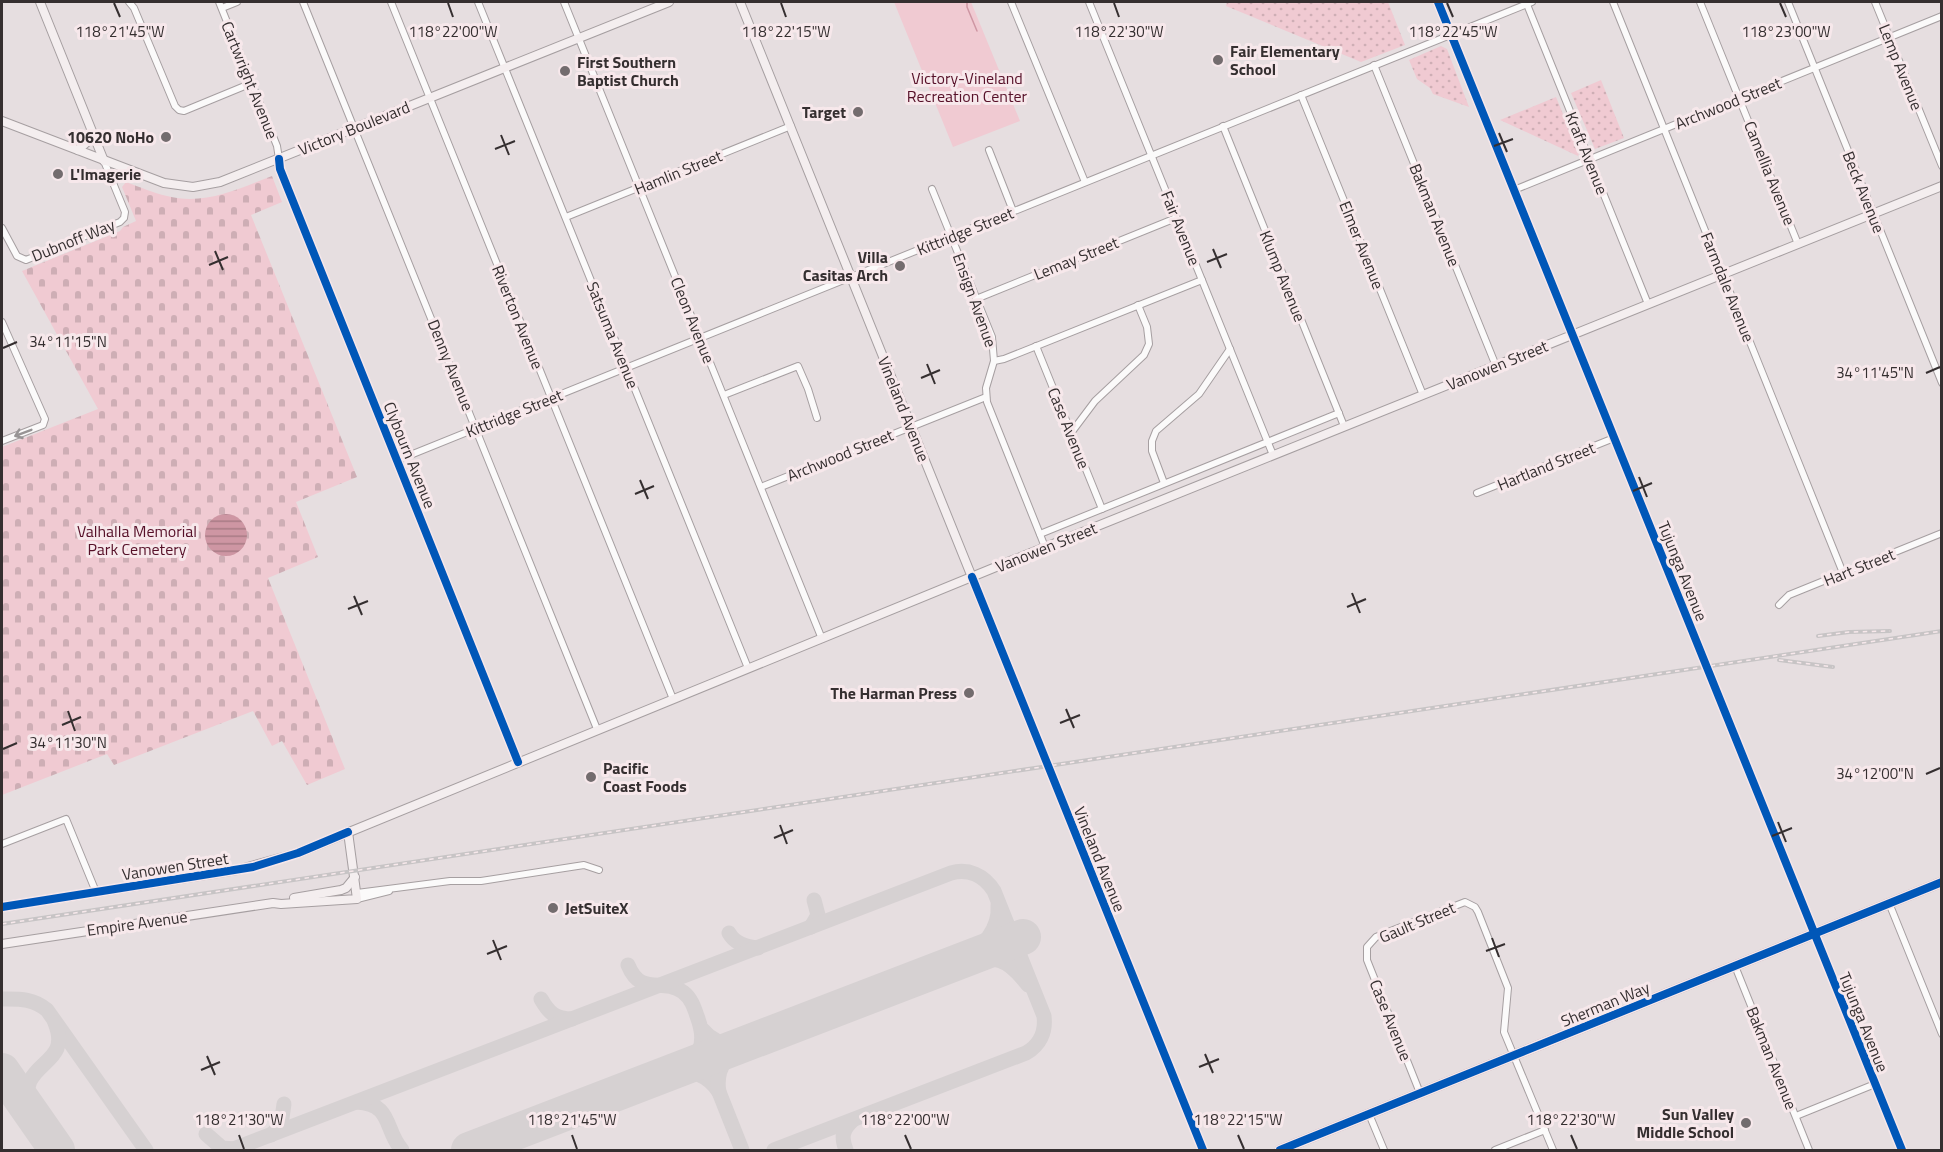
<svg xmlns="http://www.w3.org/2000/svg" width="1943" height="1152" font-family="'Titillium Web',sans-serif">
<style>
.grass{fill:url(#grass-dots)}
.cemetery{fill:url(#cemetery-stones)}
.park{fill:#f0cad2}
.water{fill:url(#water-rules)}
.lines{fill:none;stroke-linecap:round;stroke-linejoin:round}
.stream{stroke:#ce96a3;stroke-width:1.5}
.taxiway{stroke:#d6d1d2;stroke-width:15}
.runway{stroke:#d6d1d2;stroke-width:36}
.minor-casing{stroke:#a69fa1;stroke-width:8}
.tertiary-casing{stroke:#a69fa1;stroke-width:10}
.secondary-casing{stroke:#a69fa1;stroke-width:10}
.primary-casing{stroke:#b29ea4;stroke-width:11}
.minor{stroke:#fbfafa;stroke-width:6}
.tertiary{stroke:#fbfafa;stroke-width:8}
.secondary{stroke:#f4eeef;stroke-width:8}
.primary{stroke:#ece2e5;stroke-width:9}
.rail-casing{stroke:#c7c4c5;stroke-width:4}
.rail{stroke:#f7e8eb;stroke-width:1.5;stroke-dasharray:4.5;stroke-linecap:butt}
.cycleway-casing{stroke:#f7e8eb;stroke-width:11}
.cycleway{stroke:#0057b8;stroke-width:8}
.oneway{stroke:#989495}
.ticks{fill:none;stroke:#352f30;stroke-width:2}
.poi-dot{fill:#736c6e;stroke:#f7e8eb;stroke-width:2}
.labels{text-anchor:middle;stroke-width:6;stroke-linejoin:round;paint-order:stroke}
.poi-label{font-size:16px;font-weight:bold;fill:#352f30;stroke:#f7e8eb;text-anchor:start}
.street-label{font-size:16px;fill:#352f30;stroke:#f7e8eb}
.park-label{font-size:16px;fill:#561028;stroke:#f7e8eb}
.ticks-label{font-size:15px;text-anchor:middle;fill:#352f30;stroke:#f7e8eb;stroke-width:6;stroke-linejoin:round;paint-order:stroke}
</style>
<defs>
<pattern id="grass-dots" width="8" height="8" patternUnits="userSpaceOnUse" patternTransform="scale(1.5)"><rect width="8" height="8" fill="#f0cad2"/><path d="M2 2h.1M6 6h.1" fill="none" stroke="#ceaeb5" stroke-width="1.8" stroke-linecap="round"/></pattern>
<pattern id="cemetery-stones" width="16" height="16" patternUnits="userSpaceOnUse" patternTransform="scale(1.5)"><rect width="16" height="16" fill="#f0cad2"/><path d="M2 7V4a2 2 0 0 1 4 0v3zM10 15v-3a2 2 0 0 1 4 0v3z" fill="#ceaeb5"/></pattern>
<pattern id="water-rules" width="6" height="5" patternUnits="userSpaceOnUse" patternTransform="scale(1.5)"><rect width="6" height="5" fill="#ce96a3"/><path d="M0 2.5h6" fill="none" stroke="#a87b85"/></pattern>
</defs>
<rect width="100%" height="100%" fill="#e6dee0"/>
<g class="grass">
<polygon points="1227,2 1388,2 1405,45 1361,62 1226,6"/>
<polygon points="1441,46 1447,49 1469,107 1433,94 1430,88 1417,79 1409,60"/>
<polygon points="1601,80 1624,138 1595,149 1571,93"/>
<polygon points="1556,97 1579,153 1578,156 1500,120"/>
</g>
<path class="cemetery" d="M272,176L282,202L251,215L357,477L296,502L318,557L268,578L345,769L307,785L282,741L272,746L253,711L114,765L107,754L2,795V447L98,409L22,271L120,231L123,227L136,221L122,187L126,182C140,187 153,193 167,196C204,206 238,189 272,176Z"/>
<polygon class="park" points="894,2 971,2 1020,121 953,147"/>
<circle class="water" cx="226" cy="535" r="21"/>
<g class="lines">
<polyline class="stream" points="967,2 967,7 977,31"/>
<g class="taxiway">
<polyline points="811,927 818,915 814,900"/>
<path d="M729,933C735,944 746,947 758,948"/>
<path d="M963,960C983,946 1000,930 998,905"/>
<path d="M961,962C996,957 1005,955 1028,985"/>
<path d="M628,965C641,997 662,977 683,992C691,998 694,1007 697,1016C708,1045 700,1058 673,1072"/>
<path d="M2,999C19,999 33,998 47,1010L146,1150"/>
<path d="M541,999C549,1013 555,1019 572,1019"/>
<path d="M703,1030C718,1049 740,1046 760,1038"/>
<path d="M673,1072C693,1070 708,1075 719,1092"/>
<path d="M357,1102C393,1104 384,1130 402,1150"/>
<path d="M32,1114C28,1103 25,1092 30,1081C40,1060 69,1057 55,1023"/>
<polyline points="206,1134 222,1148 235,1149"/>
<polyline points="271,1135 281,1125 284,1104"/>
<path d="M231,1150L951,873C968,868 984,875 994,891L1044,1016C1046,1032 1040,1045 1026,1053L774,1150"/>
<path d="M742,1150L719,1092C715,1070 725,1055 744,1045"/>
<path d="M846,1150C841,1137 842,1130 853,1120"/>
</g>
<g class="runway">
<polyline points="2,1071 57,1150"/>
<polyline points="469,1150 1023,937"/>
</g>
<defs>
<g id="minor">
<polyline points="129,2 134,8 175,106 179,110 184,111 252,83"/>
<polyline points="219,2 277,146 279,159"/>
<polyline points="303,2 597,729"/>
<polyline points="391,2 673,699"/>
<polyline points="478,2 748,668"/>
<polyline points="564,2 822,639"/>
<polyline points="1011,2 1085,182"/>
<polyline points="1089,2 1273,455"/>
<polyline points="1526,2 1648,304"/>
<polyline points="1613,2 1843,573"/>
<polyline points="1700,2 1798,244"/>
<polyline points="1788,2 1942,383"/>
<polyline points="1875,2 1942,166"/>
<polyline points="222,8 237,2"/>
<polyline points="1374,65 1496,366"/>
<polyline points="1301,95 1423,395"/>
<polyline points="1223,126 1344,426"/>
<polyline points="989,150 1013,211"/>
<polyline points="932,189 992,337 994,361 986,388 987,402 1045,547"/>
<polyline points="1514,190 1942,16"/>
<polyline points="566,217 791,126"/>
<polyline points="2,228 17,256 26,260 120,222 124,218 125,212 104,161"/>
<polyline points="976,299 1176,218"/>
<polyline points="2,322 45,419 43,425 2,441"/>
<polyline points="1036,346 1102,509"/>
<polyline points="994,361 1004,359 1202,280"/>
<polyline points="724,395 798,366 808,389 817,418"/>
<polyline points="1071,433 1095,401 1144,355 1149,344 1147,327 1138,305"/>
<polyline points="398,460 1532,2"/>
<polyline points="1164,483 1152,451 1152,441 1156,431 1199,394 1230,349"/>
<polyline points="761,487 986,397"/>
<polyline points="1477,493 1614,438"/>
<polyline points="1040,534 1339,413"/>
<polyline points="1779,605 1789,595 1942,533"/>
<polyline points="2,844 66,819 96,892"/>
<polyline points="357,893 450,881 481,881 584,865 599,870"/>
<polyline points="357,899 389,891"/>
<polyline points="1889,903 1942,1034"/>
<polyline points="1735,966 1809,1150"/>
<polyline points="1420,1093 1367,960 1367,947 1376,937 1383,934 1465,902 1475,907 1478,912 1508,988 1504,1032 1553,1150"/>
<polyline points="1369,1114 1384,1150"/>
<polyline points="1796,1116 1875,1084"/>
<polyline points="1495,1150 1545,1130"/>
</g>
<g id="tertiary">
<polyline points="1438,2 1902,1150"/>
<polyline points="279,159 280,169 518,762"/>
</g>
<g id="secondary">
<polyline points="40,2 104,161"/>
<polyline points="740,2 1203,1150"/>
<polyline points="2,121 164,183 193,187 220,182 669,2"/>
<polyline points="78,150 94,136"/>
<polyline points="294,898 341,890 346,888 355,877"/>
<polyline points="2,907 237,870 298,853 1013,560 1942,186"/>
<polyline points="2,944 273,903 281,904 357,899 348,832"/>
</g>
<polyline id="primary" points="1280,1150 1942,882"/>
</defs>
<use href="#minor" class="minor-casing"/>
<use href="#tertiary" class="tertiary-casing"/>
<use href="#secondary" class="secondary-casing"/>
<use href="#primary" class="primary-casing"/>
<use href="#minor" class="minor"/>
<use href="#tertiary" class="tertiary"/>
<use href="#secondary" class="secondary"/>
<use href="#primary" class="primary"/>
<defs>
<g id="rail">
<polyline points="1818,636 1849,632 1890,631"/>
<polyline points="1779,660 1833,667"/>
<polyline points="2,924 1942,631"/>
</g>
</defs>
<use href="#rail" class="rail-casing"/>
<use href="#rail" class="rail"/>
<defs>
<g id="cycleway">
<polyline points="1438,2 1902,1150"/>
<polyline points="279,159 280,169 518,762"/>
<polyline points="972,577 1203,1150"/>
<polyline points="2,907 253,867 298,853 348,832"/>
<polyline points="1280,1150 1942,882"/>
</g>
</defs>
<use href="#cycleway" class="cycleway-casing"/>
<use href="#cycleway" class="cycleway"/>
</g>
<defs><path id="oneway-shaft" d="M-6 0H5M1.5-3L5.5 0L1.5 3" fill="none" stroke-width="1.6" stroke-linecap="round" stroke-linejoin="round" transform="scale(1.5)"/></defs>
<use class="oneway" href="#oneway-shaft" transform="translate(23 433) rotate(159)"/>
<path class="ticks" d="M114,3L120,17M448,3L453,17M781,3L786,17M1114,3L1119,17M1447,3L1453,17M1780,3L1786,17M1499,133L1507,152M501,135L509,155M1494,146L1513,139M495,149L515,141M1213,249L1221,268M215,251L223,270M1207,262L1227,254M209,265L228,257M3,348L17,342M927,364L935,384M1926,373L1940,367M921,378L940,370M1639,477L1647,497M640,480L648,499M1633,491L1652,483M635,494L654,486M1352,593L1360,613M354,596L362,615M1347,607L1366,599M348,609L368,601M1066,709L1074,728M68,711L75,731M1060,723L1080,715M62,725L81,717M3,749L17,743M1926,774L1940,768M1778,822L1786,842M780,825L787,844M1772,836L1792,828M774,838L793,830M1492,938L1499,957M493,940L501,960M1486,951L1505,944M487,954L507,946M1205,1054L1213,1073M207,1056L215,1075M1199,1067L1219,1059M201,1070L220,1062M239,1135L244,1149M572,1135L577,1149M905,1135L911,1149M1238,1135L1244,1149M1571,1135L1577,1149"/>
<g class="poi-dot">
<circle cx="1218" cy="60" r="6"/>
<circle cx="565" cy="71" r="6"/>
<circle cx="858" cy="112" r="6"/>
<circle cx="166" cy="137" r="6"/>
<circle cx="58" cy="174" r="6"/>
<circle cx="900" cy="266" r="6"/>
<circle cx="969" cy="693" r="6"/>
<circle cx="591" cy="777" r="6"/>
<circle cx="553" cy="908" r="6"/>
<circle cx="1746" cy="1123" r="6"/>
</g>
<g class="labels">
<g class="poi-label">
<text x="1230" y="57">Fair Elementary<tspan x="1230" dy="18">School</tspan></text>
<text x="577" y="68">First Southern<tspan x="577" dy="18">Baptist Church</tspan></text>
<text x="846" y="118" text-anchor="end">Target</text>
<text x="154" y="143" text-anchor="end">10620 NoHo</text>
<text x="70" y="180">L'Imagerie</text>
<text x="888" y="263" text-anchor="end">Villa<tspan x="888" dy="18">Casitas Arch</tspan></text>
<text x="957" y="699" text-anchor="end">The Harman Press</text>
<text x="603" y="774">Pacific<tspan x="603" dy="18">Coast Foods</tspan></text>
<text x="565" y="914">JetSuiteX</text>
<text x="1734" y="1120" text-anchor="end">Sun Valley<tspan x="1734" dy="18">Middle School</tspan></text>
</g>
<g class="street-label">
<text transform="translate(1901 67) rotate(68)" y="6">Lemp Avenue</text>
<text transform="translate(250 80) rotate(68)" y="6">Cartwright Avenue</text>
<text transform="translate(1728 103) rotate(-22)" y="6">Archwood Street</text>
<text transform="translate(354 128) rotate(-22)" y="6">Victory Boulevard</text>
<text transform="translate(1587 153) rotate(68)" y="6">Kraft Avenue</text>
<text transform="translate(678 172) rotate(-22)" y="6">Hamlin Street</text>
<text transform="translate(1770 173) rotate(68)" y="6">Camellia Avenue</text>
<text transform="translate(1864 192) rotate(68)" y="6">Beck Avenue</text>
<text transform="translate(1435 215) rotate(68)" y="6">Bakman Avenue</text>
<text transform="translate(1181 228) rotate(68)" y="6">Fair Avenue</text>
<text transform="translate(965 231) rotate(-22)" y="6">Kittridge Street</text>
<text transform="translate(73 240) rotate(-22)" y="6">Dubnoff Way</text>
<text transform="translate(1362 245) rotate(68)" y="6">Elmer Avenue</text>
<text transform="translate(1076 258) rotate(-22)" y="6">Lemay Street</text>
<text transform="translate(1283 276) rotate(68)" y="6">Klump Avenue</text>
<text transform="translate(1728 287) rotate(68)" y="6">Farmdale Avenue</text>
<text transform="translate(975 300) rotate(70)" y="6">Ensign Avenue</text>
<text transform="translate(518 317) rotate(68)" y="6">Riverton Avenue</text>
<text transform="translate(693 320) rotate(68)" y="6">Cleon Avenue</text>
<text transform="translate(613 335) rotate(68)" y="6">Satsuma Avenue</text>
<text transform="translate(451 365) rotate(68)" y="6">Denny Avenue</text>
<text transform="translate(1497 365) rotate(-22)" y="6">Vanowen Street</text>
<text transform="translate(904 409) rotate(68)" y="6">Vineland Avenue</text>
<text transform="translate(514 413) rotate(-22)" y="6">Kittridge Street</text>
<text transform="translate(1069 428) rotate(68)" y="6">Case Avenue</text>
<text transform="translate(410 455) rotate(68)" y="6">Clybourn Avenue</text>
<text transform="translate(840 455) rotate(-22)" y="6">Archwood Street</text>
<text transform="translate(1546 466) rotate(-22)" y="6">Hartland Street</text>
<text transform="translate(1046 547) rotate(-22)" y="6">Vanowen Street</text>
<text transform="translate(1859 567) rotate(-22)" y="6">Hart Street</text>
<text transform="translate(1683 571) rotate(68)" y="6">Tujunga Avenue</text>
<text transform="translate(1100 859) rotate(68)" y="6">Vineland Avenue</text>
<text transform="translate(175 866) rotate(-9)" y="6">Vanowen Street</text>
<text transform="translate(1417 922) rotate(-23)" y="6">Gault Street</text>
<text transform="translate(137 923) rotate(-8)" y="6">Empire Avenue</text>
<text transform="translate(1605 1004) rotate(-22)" y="6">Sherman Way</text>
<text transform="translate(1391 1020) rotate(68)" y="6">Case Avenue</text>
<text transform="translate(1864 1022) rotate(68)" y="6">Tujunga Avenue</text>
<text transform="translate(1772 1058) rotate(68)" y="6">Bakman Avenue</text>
</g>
<g class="park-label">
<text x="967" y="84">Victory-Vineland<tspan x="967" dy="18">Recreation Center</tspan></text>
<text x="137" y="537">Valhalla Memorial<tspan x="137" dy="18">Park Cemetery</tspan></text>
</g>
</g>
<g class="ticks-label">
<text x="120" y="37">118°21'45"W</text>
<text x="453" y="37">118°22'00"W</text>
<text x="786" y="37">118°22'15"W</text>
<text x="1786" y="37">118°23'00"W</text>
<text x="1119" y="37">118°22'30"W</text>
<text x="1453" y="37">118°22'45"W</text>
<text x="68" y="347">34°11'15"N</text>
<text x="1875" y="378">34°11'45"N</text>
<text x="68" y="748">34°11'30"N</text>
<text x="1875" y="779">34°12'00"N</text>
<text x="239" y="1125">118°21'30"W</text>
<text x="572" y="1125">118°21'45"W</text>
<text x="905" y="1125">118°22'00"W</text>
<text x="1238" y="1125">118°22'15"W</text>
<text x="1571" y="1125">118°22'30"W</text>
</g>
<rect width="1943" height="1152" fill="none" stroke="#352f30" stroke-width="6"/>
</svg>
